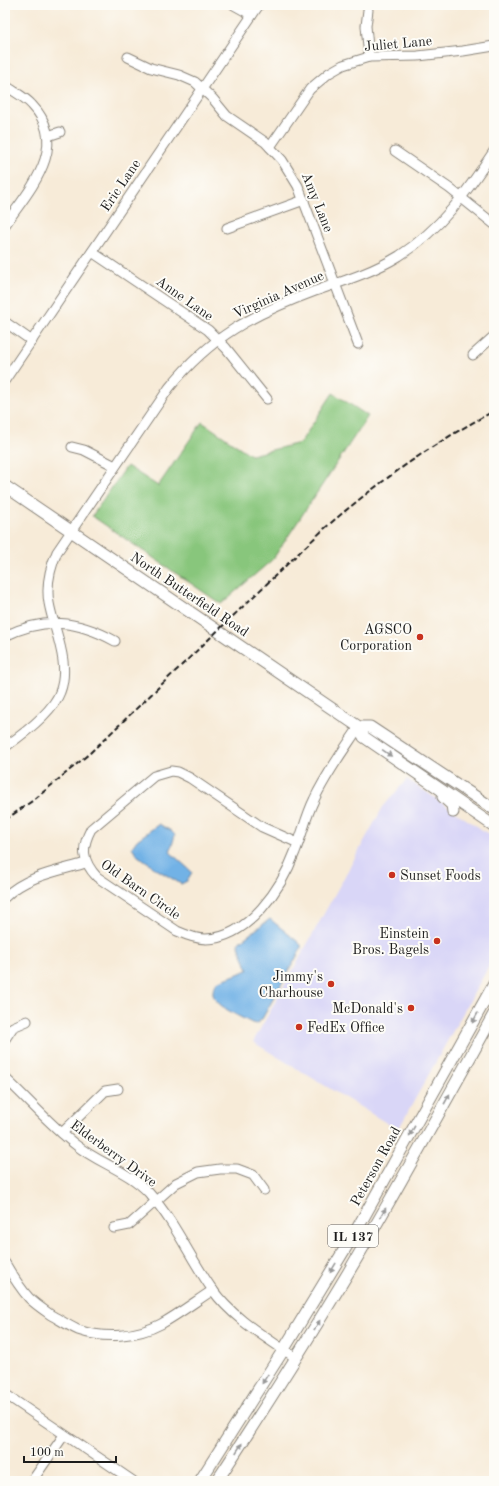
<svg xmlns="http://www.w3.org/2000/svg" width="499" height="1486" font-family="'Old Standard TT',serif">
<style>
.built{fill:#d9d6f7}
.green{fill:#88c67c;stroke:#52714c}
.water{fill:#72b2e6;stroke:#476781}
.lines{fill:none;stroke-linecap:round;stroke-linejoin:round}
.minor-casing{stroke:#8a847a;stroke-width:11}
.major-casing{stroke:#8a847a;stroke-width:13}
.minor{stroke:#fff;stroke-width:9}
.major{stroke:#fff;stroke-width:11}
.rail{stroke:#1c1c1c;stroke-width:2;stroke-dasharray:6 3;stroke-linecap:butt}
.oneway{fill:#999}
.poi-dot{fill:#c8321e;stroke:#fdfcf7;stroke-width:1.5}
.labels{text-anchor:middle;stroke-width:4;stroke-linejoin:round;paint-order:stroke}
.shield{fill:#fdfcf7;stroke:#605f5e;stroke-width:1}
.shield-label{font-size:13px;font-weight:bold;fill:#1c1c1c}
.street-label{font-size:14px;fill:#1c1c1c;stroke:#fdfcf7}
.poi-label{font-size:14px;fill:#1c1c1c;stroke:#fdfcf7;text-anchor:end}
</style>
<rect width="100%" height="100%" fill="#fdfcf7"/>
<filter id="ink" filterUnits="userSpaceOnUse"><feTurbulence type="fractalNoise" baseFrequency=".025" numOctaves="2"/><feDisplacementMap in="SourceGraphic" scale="8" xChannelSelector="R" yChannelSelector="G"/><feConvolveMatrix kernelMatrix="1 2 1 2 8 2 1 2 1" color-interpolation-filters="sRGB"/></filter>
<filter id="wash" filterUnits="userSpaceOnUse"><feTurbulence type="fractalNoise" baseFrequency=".012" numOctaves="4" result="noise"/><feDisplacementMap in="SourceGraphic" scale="16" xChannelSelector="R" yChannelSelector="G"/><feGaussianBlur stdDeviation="0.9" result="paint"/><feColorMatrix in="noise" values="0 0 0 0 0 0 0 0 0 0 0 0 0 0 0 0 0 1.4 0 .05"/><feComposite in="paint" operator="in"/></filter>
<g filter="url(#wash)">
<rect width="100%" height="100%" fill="#f7ebd8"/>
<polygon class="built" points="407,779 494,838 494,957 398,1130 253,1042 383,807"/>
<polygon class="green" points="333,393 368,416 273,559 221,604 92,516 127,466 158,486 202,422 251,455 300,443"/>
<g class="water">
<polygon points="159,824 171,831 175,835 170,852 192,872 187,881 181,884 153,867 149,863 138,856 132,847 137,840"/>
<path d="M270,919L298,942L301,945V949L262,1019L256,1024L252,1023C241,1017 211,1005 213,991C213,988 216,985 217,982L248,970L238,943Z"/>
</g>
</g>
<g filter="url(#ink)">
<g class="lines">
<defs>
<g id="minor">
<polyline points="234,5 252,15"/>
<polyline points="368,10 366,26 369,57"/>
<polyline points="128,57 151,68 179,75 195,82 213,99 227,116 265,142 282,160 298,186 358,344"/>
<path d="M5,85C14,92 25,97 32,105C71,146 29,190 5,225"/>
<polyline points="48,136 60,132"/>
<polyline points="270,147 310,89 329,73 343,65 369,57 418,56 463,51 494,46"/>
<polyline points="395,151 449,188 494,224"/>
<polyline points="227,228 304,200"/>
<polyline points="92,252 208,330 226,348 267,399"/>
<polyline points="5,322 32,341"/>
<polyline points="473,355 494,336"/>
<polyline points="5,380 259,5"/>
<polyline points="72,447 84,450 115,466"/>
<path d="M5,636C45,617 77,620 115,641"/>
<path d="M5,747C22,735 53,712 60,692C71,663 54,631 49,603C46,586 50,568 57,552L169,388C211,336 253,314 315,291C344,281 373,272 399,256C442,228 466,193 494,151"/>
<path d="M298,843L262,827L190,778L178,772L171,771L154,776L91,829C81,848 82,861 97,877L177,931C186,935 196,939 206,939C249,938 282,887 295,852C302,835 306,816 314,800C326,774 343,751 359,727"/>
<path d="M5,897C26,876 59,871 86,863"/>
<polyline points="5,1039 13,1027 27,1021"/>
<path d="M5,1078C29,1100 50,1125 76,1145C98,1163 129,1171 149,1193C175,1222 190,1258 212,1289C233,1319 267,1338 296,1358"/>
<polyline points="62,1133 105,1091 118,1089"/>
<polyline points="114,1228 129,1225 176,1183 198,1172 220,1169 237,1169 253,1175 264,1190"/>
<path d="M5,1263C12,1275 19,1287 29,1298C35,1304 44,1310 51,1315C60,1320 69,1326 78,1330C104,1339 137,1337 161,1324C179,1314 196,1301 213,1290"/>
<polyline points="5,1394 133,1481"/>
<polyline points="32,1481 64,1435"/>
</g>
<g id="major">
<polyline points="5,486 359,727 364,737 494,826"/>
<polyline points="359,727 370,727 494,809"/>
<polyline points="443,797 452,805 453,812"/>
<polyline points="200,1481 284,1349 357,1229 494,984"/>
<path d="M217,1481C262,1412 306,1343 348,1273C398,1188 446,1101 494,1014"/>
</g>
</defs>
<use href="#minor" class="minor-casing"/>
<use href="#major" class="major-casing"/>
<use href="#minor" class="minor"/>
<use href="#major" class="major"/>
<path class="rail" d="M5,820L35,799L90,753L325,528C377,483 433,443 494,411"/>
</g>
<defs><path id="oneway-solid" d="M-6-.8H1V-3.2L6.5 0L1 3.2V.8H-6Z"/></defs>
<g class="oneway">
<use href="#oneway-solid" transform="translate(387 753) rotate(35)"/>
<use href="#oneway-solid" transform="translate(475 1018) rotate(119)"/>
<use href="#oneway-solid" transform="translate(447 1099) rotate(-61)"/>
<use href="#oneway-solid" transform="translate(412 1131) rotate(119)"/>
<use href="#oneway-solid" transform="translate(383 1213) rotate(-60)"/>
<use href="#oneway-solid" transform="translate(333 1268) rotate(121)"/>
<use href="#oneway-solid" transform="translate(317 1325) rotate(-59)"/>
<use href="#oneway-solid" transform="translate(265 1379) rotate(122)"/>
<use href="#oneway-solid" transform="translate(239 1448) rotate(-57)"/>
</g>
</g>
<g class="poi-dot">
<circle cx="420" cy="637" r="4"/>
<circle cx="392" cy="875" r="4"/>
<circle cx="437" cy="941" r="4"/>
<circle cx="331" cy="984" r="4"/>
<circle cx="411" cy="1008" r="4"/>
<circle cx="299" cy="1027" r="4"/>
</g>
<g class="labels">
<rect class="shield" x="328" y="1225" width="50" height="22" rx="3"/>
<g class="shield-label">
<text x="353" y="1241">IL 137</text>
</g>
<g class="street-label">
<text transform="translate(398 43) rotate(-5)" y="5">Juliet Lane</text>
<text transform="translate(120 185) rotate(-56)" y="5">Eric Lane</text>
<text transform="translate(318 202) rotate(68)" y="5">Amy Lane</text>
<text transform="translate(278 294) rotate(-24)" y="5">Virginia Avenue</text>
<text transform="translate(185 298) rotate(35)" y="5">Anne Lane</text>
<text transform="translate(190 594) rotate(34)" y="5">North Butterfield Road</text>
<text transform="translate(141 889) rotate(35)" y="5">Old Barn Circle</text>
<text transform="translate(114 1153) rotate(36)" y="5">Elderberry Drive</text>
<text transform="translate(375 1166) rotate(-61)" y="5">Peterson Road</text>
</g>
<g class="poi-label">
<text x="412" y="634">AGSCO<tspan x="412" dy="16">Corporation</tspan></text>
<text x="400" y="880" text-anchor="start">Sunset Foods</text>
<text x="429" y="938">Einstein<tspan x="429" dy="16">Bros. Bagels</tspan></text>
<text x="323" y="981">Jimmy's<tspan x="323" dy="16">Charhouse</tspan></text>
<text x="403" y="1013">McDonald's</text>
<text x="307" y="1032" text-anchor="start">FedEx Office</text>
</g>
</g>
<rect width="499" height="1486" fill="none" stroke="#fdfcf7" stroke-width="20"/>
<path d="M24 1456v6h92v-6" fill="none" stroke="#1c1c1c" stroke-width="2"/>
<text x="30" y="1456" font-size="12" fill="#1c1c1c" stroke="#fdfcf7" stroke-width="3" paint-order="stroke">100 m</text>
</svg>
